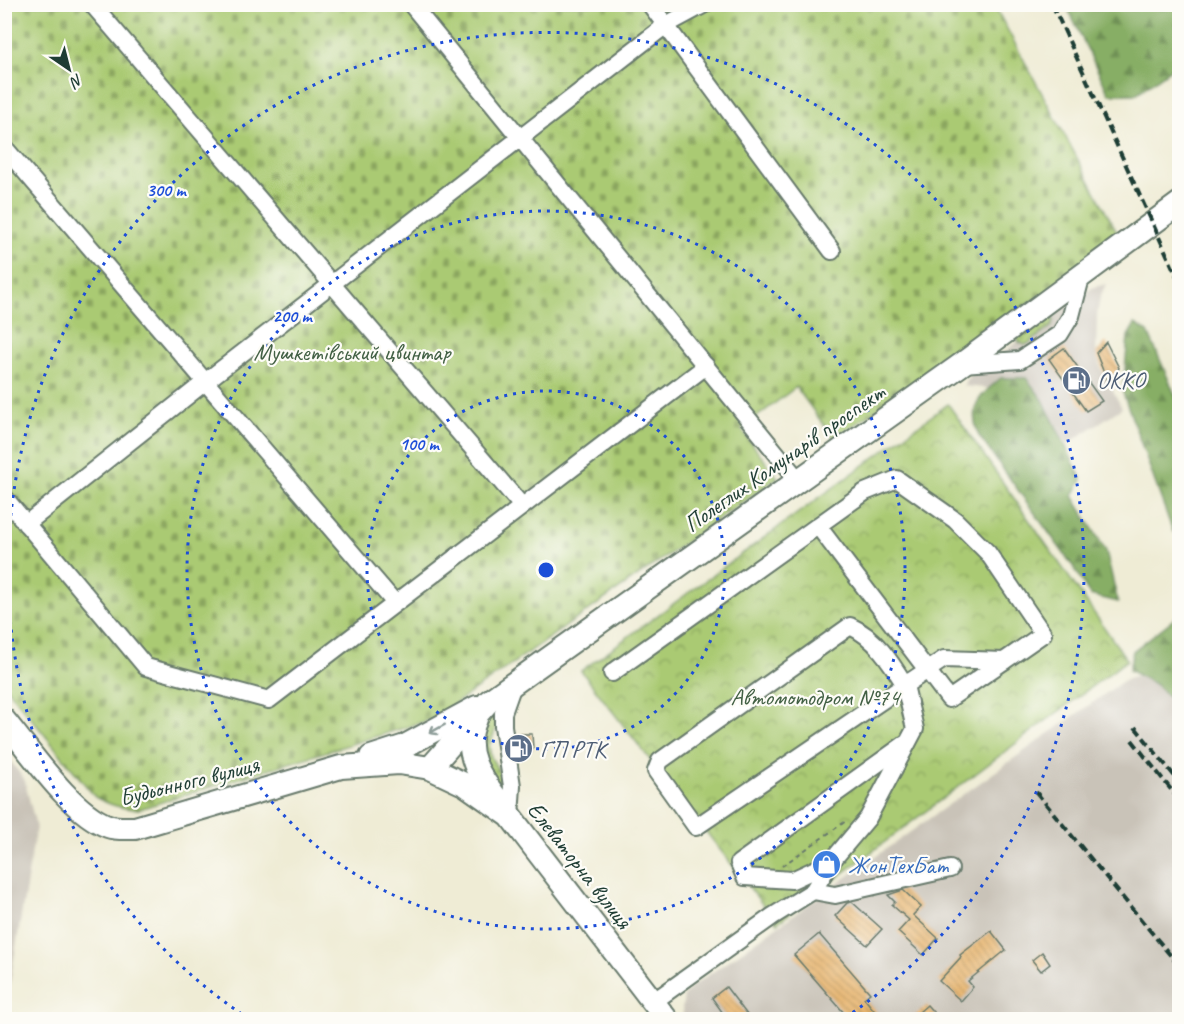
<svg xmlns="http://www.w3.org/2000/svg" width="1184" height="1024" font-family="Caveat,sans-serif">
<style>
.industrial{fill:#c9c3b8}
.grass{fill:url(#grass-dots);stroke:#648454;stroke-width:1.5}
.forest{fill:url(#forest-firs);stroke:#53764c;stroke-width:1.5}
.cemetery{fill:url(#cemetery-stones);stroke:#648454;stroke-width:1.5}
.park{fill:url(#park-crowns);stroke:#648454;stroke-width:1.5}
.building{fill:url(#building-back-hatch)}
.lines{fill:none;stroke-linecap:round;stroke-linejoin:round}
.minor-casing{stroke:#687a6c;stroke-width:20}
.major-casing{stroke:#687a6c;stroke-width:26}
.path{stroke:#687a6c;stroke-width:2;stroke-dasharray:4.5 4.5;stroke-linecap:butt}
.minor{stroke:#fff;stroke-width:16}
.major{stroke:#fff;stroke-width:22}
.rail{stroke:#1f3d34;stroke-width:4;stroke-dasharray:9 4.5;stroke-linecap:butt}
.oneway{stroke:#8f9e9a}
.ring{fill:none;stroke:#1d4ed8;stroke-width:3;stroke-dasharray:3 6}
.labels{text-anchor:middle;stroke-width:4.5;stroke-linejoin:round;paint-order:stroke}
.park-label{font-size:24px;fill:#426044;stroke:#fdfcf7}
.service-label{font-size:24px;fill:#4e5e75;stroke:#fdfcf7;text-anchor:start}
.street-label{font-size:24px;fill:#1f3d34;stroke:#fdfcf7}
.shop-label{font-size:24px;fill:#366cbe;stroke:#fdfcf7;text-anchor:start}
.centre{fill:#1d4ed8;stroke:#fdfcf7;stroke-width:3}
.ring-label{font-size:18px;text-anchor:middle;font-weight:bold;fill:#1d4ed8;stroke:#fdfcf7;stroke-width:4.5;stroke-linejoin:round;paint-order:stroke}
</style>
<defs>
<pattern id="grass-dots" width="8" height="8" patternUnits="userSpaceOnUse" patternTransform="scale(1.5)"><rect width="8" height="8" fill="#aaca73"/><path d="M2 2h.1M6 6h.1" fill="none" stroke="#8aa55f" stroke-width="1.8" stroke-linecap="round"/></pattern>
<pattern id="forest-firs" width="22" height="20" patternUnits="userSpaceOnUse" patternTransform="scale(1.5)"><rect width="22" height="20" fill="#87ae65"/><path d="M5 1l3.5 6h-7zM16 11l3.5 6h-7z" fill="#6e8f54"/></pattern>
<pattern id="cemetery-stones" width="16" height="16" patternUnits="userSpaceOnUse" patternTransform="scale(1.5)"><rect width="16" height="16" fill="#aaca73"/><path d="M2 7V4a2 2 0 0 1 4 0v3zM10 15v-3a2 2 0 0 1 4 0v3z" fill="#8aa55f"/></pattern>
<pattern id="park-crowns" width="20" height="18" patternUnits="userSpaceOnUse" patternTransform="scale(1.5)"><rect width="20" height="18" fill="#aaca73"/><path d="M2 6a3 3 0 1 1 6 0M12 15a3 3 0 1 1 6 0" fill="none" stroke="#8aa55f"/></pattern>
<pattern id="building-back-hatch" width="6" height="6" patternUnits="userSpaceOnUse" patternTransform="scale(1.5)"><rect width="6" height="6" fill="#e7b46d"/><path d="M-1 5l2 2M0 0l6 6M5-1l2 2" fill="none" stroke="#bb945a"/></pattern>
</defs>
<rect width="100%" height="100%" fill="#fdfcf7"/>
<filter id="ink" filterUnits="userSpaceOnUse"><feTurbulence type="fractalNoise" baseFrequency=".0167" numOctaves="2"/><feDisplacementMap in="SourceGraphic" scale="12" xChannelSelector="R" yChannelSelector="G"/><feConvolveMatrix kernelMatrix="1 2 1 2 8 2 1 2 1" color-interpolation-filters="sRGB"/></filter>
<filter id="wash" filterUnits="userSpaceOnUse"><feTurbulence type="fractalNoise" baseFrequency=".008" numOctaves="4" result="noise"/><feDisplacementMap in="SourceGraphic" scale="24" xChannelSelector="R" yChannelSelector="G"/><feGaussianBlur stdDeviation="1.35" result="paint"/><feColorMatrix in="noise" values="0 0 0 0 0 0 0 0 0 0 0 0 0 0 0 0 0 1.4 0 .05"/><feComposite in="paint" operator="in"/></filter>
<g filter="url(#wash)">
<rect width="100%" height="100%" fill="#efecd5"/>
<g class="industrial">
<polygon points="1106,284 1100,297 1097,315 1096,353 1099,364 1122,408 1067,444 1048,418 996,389 963,386 969,377 1092,288"/>
<polygon points="1149,673 1179,678 1179,1019 684,1020 682,1008 684,996 693,986 1126,679"/>
<polygon points="5,754 24,779 36,826 5,1013"/>
</g>
<g class="grass">
<polygon points="1046,315 1054,320 1052,326 1029,343 1025,345 1019,342 1017,337"/>
<polygon points="509,696 489,746 491,757 505,782 501,790 476,751 486,717"/>
</g>
<g class="forest">
<polygon points="1066,5 1179,5 1179,63 1136,94 1109,94"/>
<polygon points="1135,324 1148,332 1179,404 1179,529 1173,532 1123,393 1128,336"/>
<path d="M1001,378H1026L1043,400L1082,480L1073,496L1106,551L1118,602L1090,595L1075,569L979,436C967,406 979,397 1001,378Z"/>
<polygon points="1179,615 1179,707 1155,684 1129,670 1133,651"/>
</g>
<path class="cemetery" d="M5,5H994L1121,239L834,439L796,387L741,429L778,478L433,719L139,809C122,809 110,805 95,797L5,686Z"/>
<polygon class="park" points="948,404 1127,660 777,923 581,671"/>
<g id="blocks">
<g class="building">
<polygon points="1106,342 1119,368 1108,383 1096,353"/>
<polygon points="1064,348 1102,401 1086,411 1049,359"/>
<polygon points="520,734 532,734 533,749 521,750"/>
<polygon points="903,890 921,907 913,915 938,938 923,955 898,932 909,920 892,905 895,902 888,895"/>
<polygon points="852,902 882,929 867,945 835,916 847,903"/>
<polygon points="991,931 1006,950 968,981 973,987 961,1001 939,981 961,957 960,955"/>
<polygon points="819,934 870,993 864,998 882,1020 839,1020 845,1014 794,955"/>
<polygon points="1042,952 1050,964 1041,971 1032,960"/>
<polygon points="726,987 751,1020 728,1020 712,998"/>
<polygon points="927,1005 940,1020 910,1020"/>
</g>
</g>
</g>
<g filter="url(#ink)">
<use href="#blocks" fill-opacity="0" stroke="#687a6c" stroke-width="1.5"/>
<g class="lines">
<defs>
<g id="minor">
<polyline points="92,4 522,506"/>
<polyline points="411,4 799,481"/>
<polyline points="650,4 832,251"/>
<polyline points="4,147 395,603"/>
<polyline points="962,364 1020,360 1060,334 1071,316 1081,278"/>
<polyline points="4,497 146,667 269,700 706,366"/>
<polyline points="26,524 205,382 666,25 705,4"/>
<polyline points="818,526 949,699 1004,661"/>
<path d="M850,626C875,637 891,662 905,685L696,827L656,771L660,761Z"/>
<polyline points="612,673 865,492 897,479 955,520 988,553 1043,634 1004,661 944,659 905,685 915,729 868,818 831,862 813,891 773,916 653,1002"/>
<polyline points="510,816 512,786 503,726 503,713 514,682"/>
<polyline points="831,862 792,880 745,877 739,863 905,744"/>
<polyline points="813,891 835,895 950,869"/>
</g>
<g id="major">
<path d="M476,719C461,752 480,777 500,803"/>
<path d="M4,720C30,751 71,813 108,826C116,829 127,828 135,828L341,767L399,763L430,768L466,785L510,816L667,1020"/>
<polyline points="371,757 405,746 477,707"/>
<polyline points="430,768 489,701 962,364 1180,203"/>
</g>
</defs>
<use href="#minor" class="minor-casing"/>
<use href="#major" class="major-casing"/>
<polyline class="path" points="782,866 846,821"/>
<use href="#minor" class="minor"/>
<use href="#major" class="major"/>
<g class="rail">
<polyline points="1052,4 1180,283"/>
<polyline points="1135,727 1180,783"/>
<polyline points="1132,740 1180,801"/>
<polyline points="1036,792 1180,967"/>
</g>
</g>
<defs><path id="oneway-shaft" d="M-6 0H5M1.5-3L5.5 0L1.5 3" fill="none" stroke-width="1.6" stroke-linecap="round" stroke-linejoin="round" transform="scale(1.5)"/></defs>
<use class="oneway" href="#oneway-shaft" transform="translate(437 729) rotate(151)"/>
</g>
<g class="ring">
<circle cx="546" cy="570" r="179"/>
<circle cx="546" cy="570" r="359"/>
<path d="M249 1019A538 538 0 1 1 843 1019"/>
</g>
<defs>
<symbol id="fuel-disc" viewBox="-11 -11 22 22"><circle r="9.5" fill="#5c6f8a" stroke="#fdfcf7"/><path d="M-5.5-6h7V0h2V4h1.3V-2.5L3-4.5l.8-.8L6-3V5H2.5V1h-1V6h-7ZM-4.2-4.7v3.2H.2V-4.7Z" fill="#fff"/></symbol>
<symbol id="shop-disc" viewBox="-11 -11 22 22"><circle r="9.5" fill="#3f7fe0" stroke="#fdfcf7"/><path d="M-5-2.5h2.3a2.7 3.5 0 0 1 5.4 0H5L5.5 6h-11ZM-1.5-2.5h3a1.5 2.3 0 0 0-3 0Z" fill="#fff"/></symbol>
</defs>
<g fill-rule="evenodd">
<use href="#fuel-disc" x="1060" y="364" width="33" height="33"/>
<use href="#fuel-disc" x="502" y="732" width="33" height="33"/>
<use href="#shop-disc" x="810" y="848" width="33" height="33"/>
</g>
<g class="labels">
<g class="park-label">
<text x="352" y="360">Мушкетівський цвинтар</text>
<text x="815" y="705">Автомотодром №74</text>
</g>
<g class="service-label">
<text x="1097" y="388">ОККО</text>
<text x="540" y="757">ГП РТК</text>
</g>
<g class="street-label">
<text transform="translate(784 458) rotate(-35)" y="8">Полеглих Комунарів проспект</text>
<text transform="translate(189 781) rotate(-14)" y="8">Будьонного вулиця</text>
<text transform="translate(580 865) rotate(52)" y="8">Елеваторна вулиця</text>
</g>
<g class="shop-label">
<text x="848" y="873">ЖонТехБат</text>
</g>
</g>
<circle cx="546" cy="570" r="9" class="centre"/>
<g class="ring-label">
<text x="166" y="196">300 m</text>
<text x="292" y="322">200 m</text>
<text x="419" y="450">100 m</text>
</g>
<rect width="1184" height="1024" fill="none" stroke="#fdfcf7" stroke-width="24"/>
<g transform="translate(69 69) rotate(145)" stroke="#fdfcf7" stroke-width="4.5" paint-order="stroke">
<path d="M0-4.5L10 22L0 15L-10 22Z" fill="#1f3d34"/>
<text y="-9" font-size="16" font-weight="bold" text-anchor="middle" fill="#1f3d34">N</text>
</g>
</svg>
